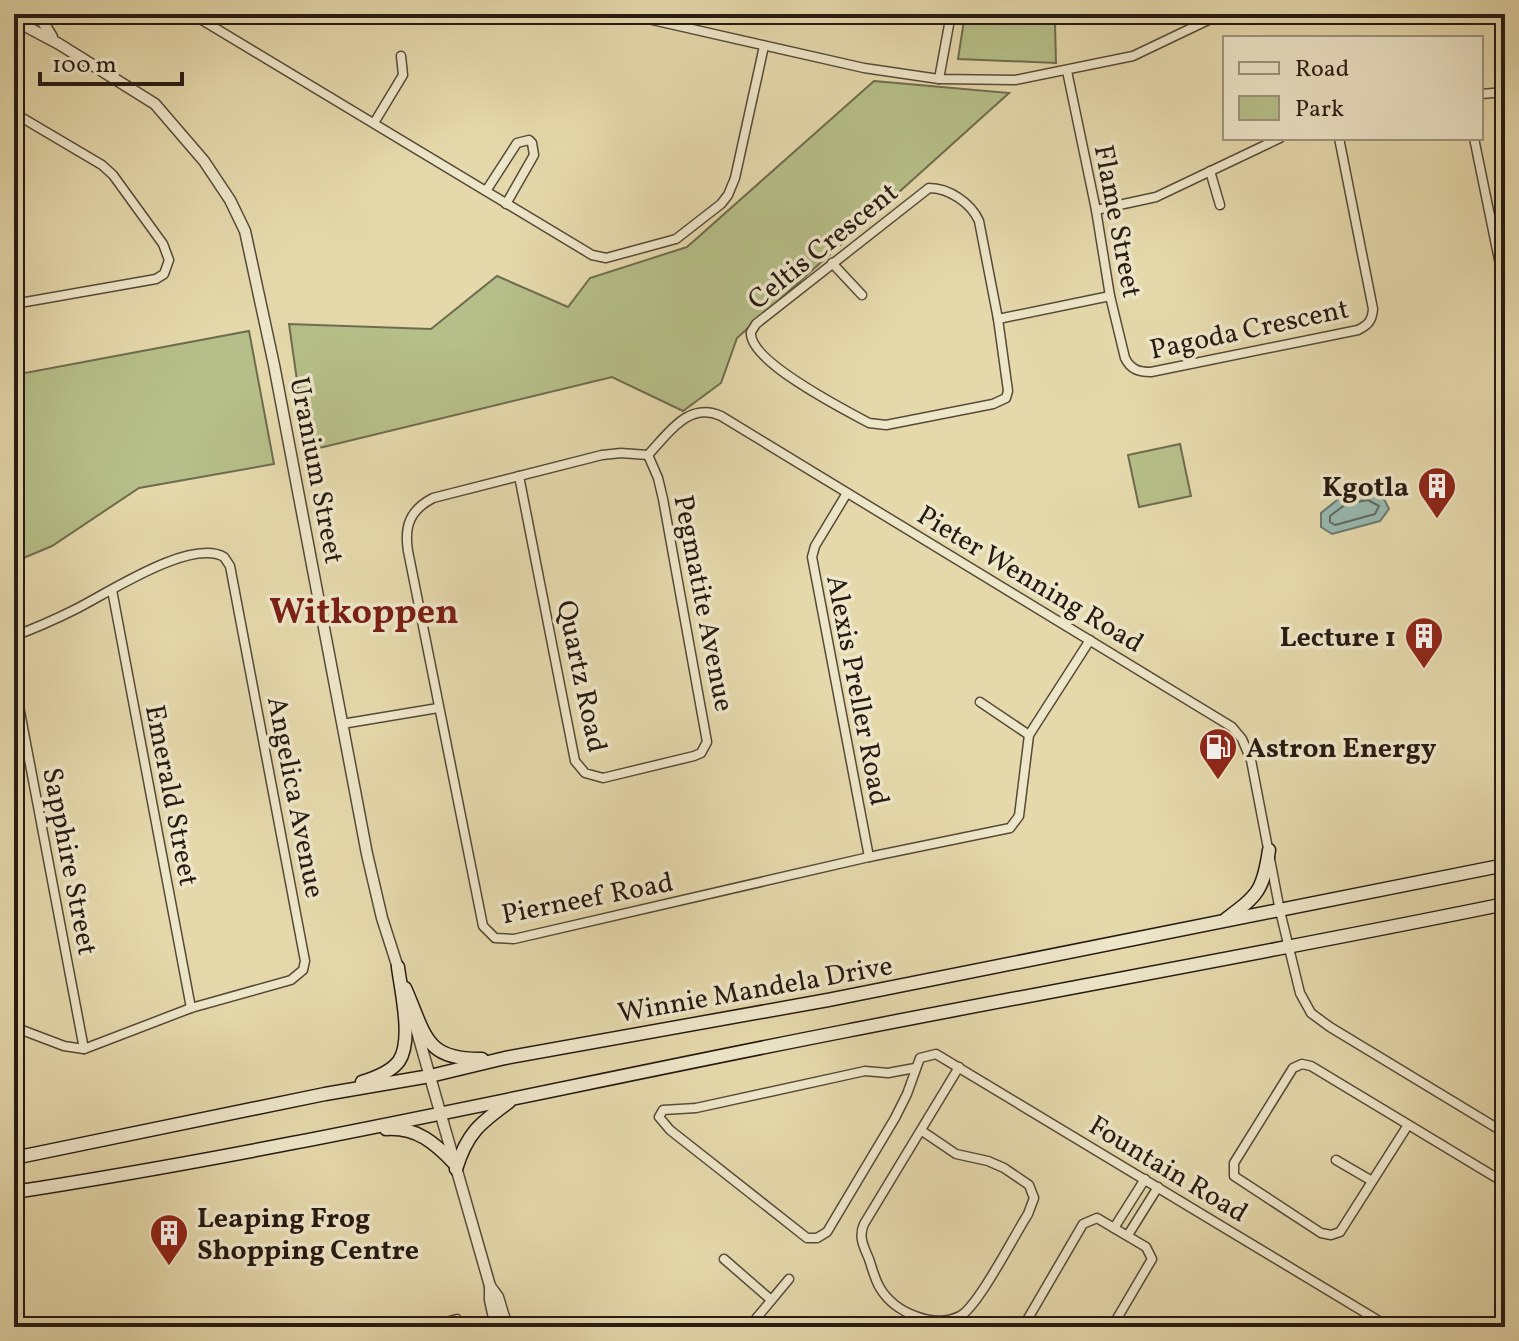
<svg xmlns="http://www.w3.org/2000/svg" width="1519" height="1341" font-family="Vollkorn,serif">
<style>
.green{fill:#b6bf89;stroke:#6e6c4e;stroke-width:2}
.water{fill:#98b9b1;stroke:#6a7971;stroke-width:2}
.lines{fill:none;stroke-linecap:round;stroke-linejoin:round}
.shore{stroke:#5f6a62;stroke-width:2}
.minor-casing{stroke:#564a38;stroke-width:11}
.tertiary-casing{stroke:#564a38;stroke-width:13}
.secondary-casing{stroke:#261a12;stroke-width:15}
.minor{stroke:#eee6c9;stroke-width:8}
.tertiary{stroke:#eee6c9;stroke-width:10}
.secondary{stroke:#eee6c9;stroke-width:12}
.labels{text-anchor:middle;stroke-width:7;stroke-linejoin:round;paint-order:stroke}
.street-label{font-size:28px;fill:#261a12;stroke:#eee6c9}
.poi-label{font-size:28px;font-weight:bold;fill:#261a12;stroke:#eee6c9;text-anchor:end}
.district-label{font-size:36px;font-weight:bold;fill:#7a1f14;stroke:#eee6c9}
</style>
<rect width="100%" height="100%" fill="#e5d9ac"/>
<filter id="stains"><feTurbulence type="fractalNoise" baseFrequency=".0025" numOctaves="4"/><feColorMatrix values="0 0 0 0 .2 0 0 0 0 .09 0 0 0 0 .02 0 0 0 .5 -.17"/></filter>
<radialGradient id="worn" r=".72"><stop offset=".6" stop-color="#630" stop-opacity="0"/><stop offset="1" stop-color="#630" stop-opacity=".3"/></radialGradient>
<g class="green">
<polygon points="965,14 1072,14 1055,23 1056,63 958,59"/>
<polygon points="874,81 1009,93 737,338 721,383 683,411 612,377 307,451 289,324 431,329 497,276 568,307 590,278 687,247"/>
<polygon points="249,331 274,464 139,488 52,546 14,562 14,375"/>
<polygon points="1180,444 1191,496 1139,507 1128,455"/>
</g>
<polygon class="water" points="1370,491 1383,497 1389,509 1380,521 1332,534 1321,527 1321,513 1342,496"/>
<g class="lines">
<polygon class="shore" points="1368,500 1379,506 1375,514 1335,525 1330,522 1330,516 1346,504"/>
<defs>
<g id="minor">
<polyline points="192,14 592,255 606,258 676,239 721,204 728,195 735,178 764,46"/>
<polyline points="626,14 864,68 939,79 1015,80 1133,56 1221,14"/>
<path d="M1067,71L1096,210L1110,296L1125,358C1131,370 1139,372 1151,372L1358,330C1368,325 1372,321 1373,309L1339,138"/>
<polyline points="939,79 951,14"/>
<polyline points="1481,94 1505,92"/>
<polyline points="14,113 102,165 113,175 163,244 169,260 164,274 156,279 14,304"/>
<polyline points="374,123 403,75 401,56"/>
<polyline points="1474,138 1505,289"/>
<polyline points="1210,171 1220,205"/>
<path d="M929,188C949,188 971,203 979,221L998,319L1008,391L1006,398L993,404L886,425L869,423C845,410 748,361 751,332L756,324Z"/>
<polyline points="486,191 517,143 529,140 532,143 534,155 506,204"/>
<polyline points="1096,210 1156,197 1280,138"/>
<polyline points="832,263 862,295"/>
<polyline points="998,319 1110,296"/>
<path d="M648,455L621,453L602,455L433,498C410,510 404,526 408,551L483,926L495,938L514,939L869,857L1010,828L1019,816L1029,735L1090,640"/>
<path d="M648,455C668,434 688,401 721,416L1232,727L1242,739L1251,760L1280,911L1300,993L1311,1013L1330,1027L1505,1133"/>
<polyline points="519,476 575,761 585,773 603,778 694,756 701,753 707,742 663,499 658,478 648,455"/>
<polyline points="847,493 815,546 812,557 869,857"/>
<polyline points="112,590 191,1008"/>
<path d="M14,636C36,628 56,619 76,609C108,593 190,538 224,557L230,566L305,961L303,970L291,980L191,1008L84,1049L64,1046L14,1027"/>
<polyline points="14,680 84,1049"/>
<polyline points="980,702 1029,735"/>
<polyline points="342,724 438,708"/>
<polyline points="915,1068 888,1073 865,1071 696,1108 663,1110 659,1117 670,1130 807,1238 817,1238 827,1232 895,1118 907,1094 920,1058 936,1054 1389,1327"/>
<polyline points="1408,1125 1340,1232 1331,1235 1321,1233 1234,1176 1234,1163 1293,1068 1302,1064 1311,1066 1505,1183"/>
<path d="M922,1131L956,1154L988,1161L1004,1168L1029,1185L1034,1198L1028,1214C1015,1234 978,1307 960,1316C934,1329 895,1313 880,1288C875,1280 872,1268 869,1259C864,1247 858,1237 864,1224L959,1067"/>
<polyline points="1336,1160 1372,1181"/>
<polyline points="1114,1228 1145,1179"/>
<polyline points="1128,1235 1158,1187"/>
<polyline points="724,1259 770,1299"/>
<polyline points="427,1327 457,1319"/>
<polyline points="749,1327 789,1279"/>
<polyline points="1023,1327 1083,1224 1097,1218 1146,1247 1152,1259 1112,1327"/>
</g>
<g id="tertiary">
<polyline points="38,14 52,37"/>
<polyline points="14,20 59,44 155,104 204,161 230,200 245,231 274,365 367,854 382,918 399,971"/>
<polyline points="414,1021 490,1286 490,1300 496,1327"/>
<polyline points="490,1286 498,1297 507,1327"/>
</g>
<g id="secondary">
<path d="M1226,919C1258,895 1263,891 1269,850"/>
<path d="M405,988C426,1035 424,1060 482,1059"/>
<path d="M362,1082C375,1078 391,1072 399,1061C413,1040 401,991 398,967"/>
<path d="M386,1129C417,1127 435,1143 455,1164"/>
<polyline points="14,1158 325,1094 430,1076 505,1058 828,1000 1505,865"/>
<path d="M456,1169C467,1133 480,1123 509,1102"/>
<path d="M14,1192C293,1149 568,1085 846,1031C1065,988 1286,949 1505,904"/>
</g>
</defs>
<use href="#minor" class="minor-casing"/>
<use href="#tertiary" class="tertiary-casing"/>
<use href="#secondary" class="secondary-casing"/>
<use href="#minor" class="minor"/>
<use href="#tertiary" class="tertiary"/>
<use href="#secondary" class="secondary"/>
</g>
<defs>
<symbol id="building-pin" viewBox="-11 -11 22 30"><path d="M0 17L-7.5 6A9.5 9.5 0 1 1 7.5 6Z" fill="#8f2418" stroke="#eee6c9"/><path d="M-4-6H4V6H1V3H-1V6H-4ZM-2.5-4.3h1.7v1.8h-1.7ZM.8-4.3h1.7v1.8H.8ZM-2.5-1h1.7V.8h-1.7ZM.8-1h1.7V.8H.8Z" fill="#fff"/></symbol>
<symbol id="fuel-pin" viewBox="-11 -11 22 30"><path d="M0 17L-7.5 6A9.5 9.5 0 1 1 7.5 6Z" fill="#8f2418" stroke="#eee6c9"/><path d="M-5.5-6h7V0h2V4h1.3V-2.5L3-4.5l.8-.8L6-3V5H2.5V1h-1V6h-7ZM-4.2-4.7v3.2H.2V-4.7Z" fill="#fff"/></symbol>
</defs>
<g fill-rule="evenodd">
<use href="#building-pin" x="1415" y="464" width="44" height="60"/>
<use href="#building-pin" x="1402" y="614" width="44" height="60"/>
<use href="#fuel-pin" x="1196" y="725" width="44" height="60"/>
<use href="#building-pin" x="147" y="1211" width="44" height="60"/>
</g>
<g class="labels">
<g class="street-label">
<text transform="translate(1119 221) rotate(79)" y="10">Flame Street</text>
<text transform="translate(822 245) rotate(-39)" y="10">Celtis Crescent</text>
<text transform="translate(1249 328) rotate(-12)" y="10">Pagoda Crescent</text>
<text transform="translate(318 470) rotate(79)" y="10">Uranium Street</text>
<text transform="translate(1031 578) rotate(31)" y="10">Pieter Wenning Road</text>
<text transform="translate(705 603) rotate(79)" y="10">Pegmatite Avenue</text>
<text transform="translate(583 676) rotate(78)" y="10">Quartz Road</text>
<text transform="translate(859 690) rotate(79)" y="10">Alexis Preller Road</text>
<text transform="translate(173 795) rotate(79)" y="10">Emerald Street</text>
<text transform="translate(297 797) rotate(79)" y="10">Angelica Avenue</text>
<text transform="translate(71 861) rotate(79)" y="10">Sapphire Street</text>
<text transform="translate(587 897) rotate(-11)" y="10">Pierneef Road</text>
<text transform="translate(755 988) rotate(-10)" y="10">Winnie Mandela Drive</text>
<text transform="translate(1169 1168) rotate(31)" y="10">Fountain Road</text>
</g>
<g class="poi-label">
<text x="1409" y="496">Kgotla</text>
<text x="1396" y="646">Lecture 1</text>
<text x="1246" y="757" text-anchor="start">Astron Energy</text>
<text x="197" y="1227" text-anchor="start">Leaping Frog<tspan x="197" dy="32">Shopping Centre</tspan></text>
</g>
<g class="district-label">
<text x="364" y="623">Witkoppen</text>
</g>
</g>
<rect width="1519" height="1341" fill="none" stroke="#e5d9ac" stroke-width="48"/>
<rect x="16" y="16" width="1487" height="1309" fill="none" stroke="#261a12" stroke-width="4"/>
<rect x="24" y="24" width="1471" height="1293" fill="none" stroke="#261a12" stroke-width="2"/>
<rect x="1223" y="36" width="260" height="104" fill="#eee6c9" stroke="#9e9480" stroke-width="2"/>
<rect x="1239" y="62" width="40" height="12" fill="#eee6c9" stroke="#9e9480" stroke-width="2"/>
<text x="1295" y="76" font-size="24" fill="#261a12">Road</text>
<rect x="1239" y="96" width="40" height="24" fill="#b6bf89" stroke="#9e9480" stroke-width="2"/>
<text x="1295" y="116" font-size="24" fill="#261a12">Park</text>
<path d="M40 72v12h142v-12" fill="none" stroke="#261a12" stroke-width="4"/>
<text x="52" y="72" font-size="24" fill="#261a12" stroke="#eee6c9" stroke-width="6" paint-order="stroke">100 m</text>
<rect width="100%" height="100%" filter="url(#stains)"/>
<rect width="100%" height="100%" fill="url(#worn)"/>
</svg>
